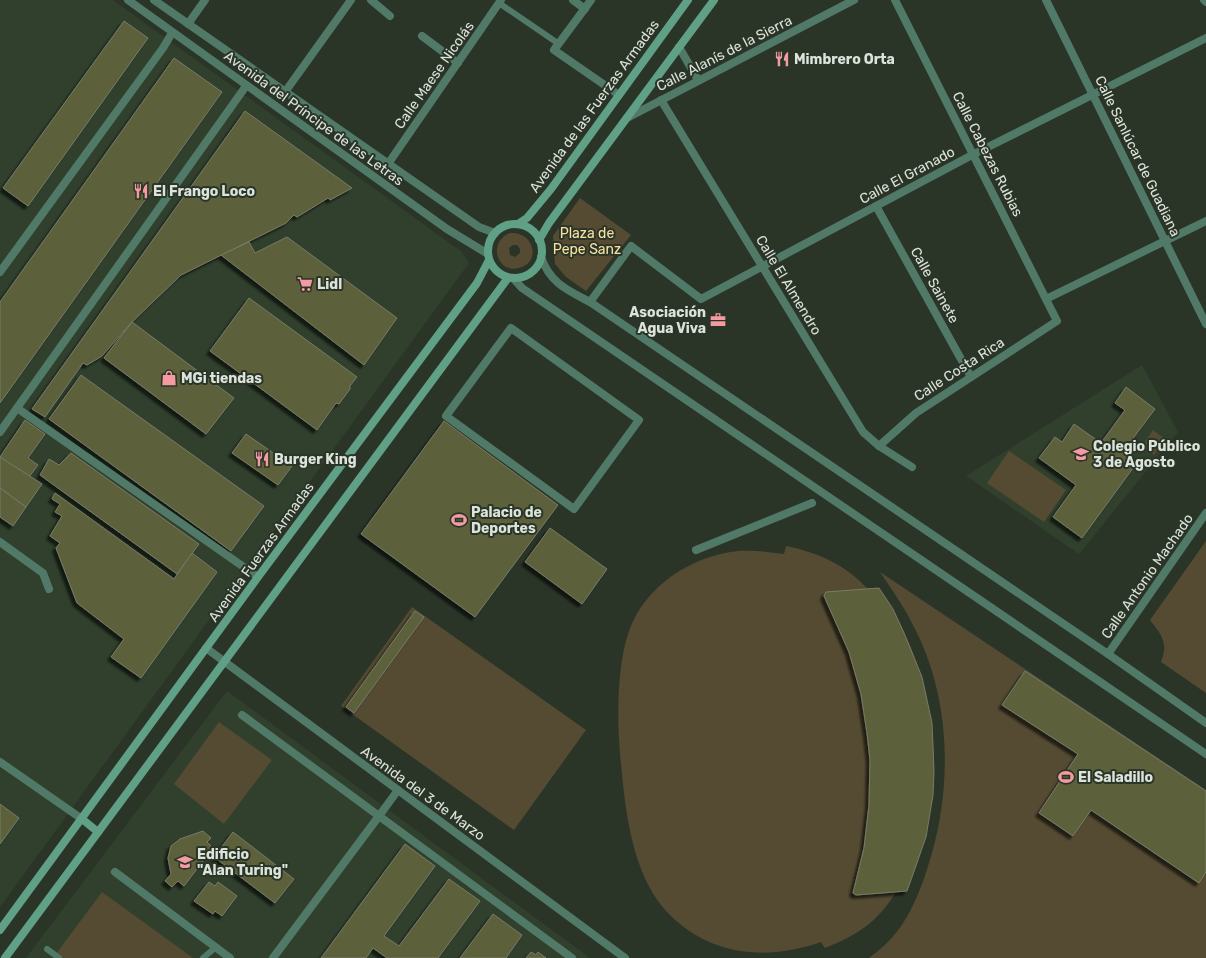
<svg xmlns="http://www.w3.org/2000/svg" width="1206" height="958" font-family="Rubik,sans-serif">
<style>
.built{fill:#30402d}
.green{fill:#544b32;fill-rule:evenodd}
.building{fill:#5b603b;stroke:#787b69;filter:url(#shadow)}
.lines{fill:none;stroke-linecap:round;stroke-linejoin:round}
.service{stroke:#517968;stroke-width:6}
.pedestrian{stroke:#517968;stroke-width:8}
.minor{stroke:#517968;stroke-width:8}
.tertiary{stroke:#517968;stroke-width:8}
.secondary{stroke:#5fa086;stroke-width:8}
.labels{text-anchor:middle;stroke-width:4;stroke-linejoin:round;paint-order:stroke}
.street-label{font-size:14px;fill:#dce3db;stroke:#2a3528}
.poi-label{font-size:14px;font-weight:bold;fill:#dce3db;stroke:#2a3528;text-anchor:start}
.park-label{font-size:14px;fill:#f8e1a0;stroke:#2a3528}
</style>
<defs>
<filter id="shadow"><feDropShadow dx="-3.5" dy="3.5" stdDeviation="1" flood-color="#0009"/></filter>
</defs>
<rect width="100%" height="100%" fill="#2a3528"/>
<g class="built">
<polygon points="0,0 113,0 462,252 469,263 0,907"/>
<polygon points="1142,365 1178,432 1079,554 966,476"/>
<polygon points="227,691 590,958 26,958"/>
</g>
<g class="green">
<polygon points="580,198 631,235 586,291 566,277 555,264 553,236"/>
<path d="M510,233C534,231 542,262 519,268C497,274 487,242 510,233ZM513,245H517L520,249V253L515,257L510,255L509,248Z"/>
<polygon points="1153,430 1165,439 1154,455 1142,446"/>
<polygon points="1009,451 1066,490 1044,522 987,483"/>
<path d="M1206,541V693L1161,662C1169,643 1161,634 1150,620Z"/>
<path d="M786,546C819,553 844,564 867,588H879C941,681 951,787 907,891L896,892C877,923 857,935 825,948L821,942C775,958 726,958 685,928C672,918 659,905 651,890C630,852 625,806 621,764C617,726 616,668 629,631C645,586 691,556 738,551C754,550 769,552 784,554Z"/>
<path d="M880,572L1206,790V958H869C875,953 882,948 888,942C911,919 923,884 932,853C952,782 950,699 916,631C906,610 893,591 880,572Z"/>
<polygon points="412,607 586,730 514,830 341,706"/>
<polygon points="219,722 272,760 224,824 174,784"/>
<polygon points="102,892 193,958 53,958"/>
</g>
<g class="building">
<polygon points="124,21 148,38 28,206 3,188"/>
<polygon points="174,58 222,92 0,403 0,302"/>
<polygon points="245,111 352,188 330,200 328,198 297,217 294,215 286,223 181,275 132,322 102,356 87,365 83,363 45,417 32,409"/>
<polygon points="287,237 397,318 364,365 221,255 249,242 255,253"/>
<polygon points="249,298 357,377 350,386 350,389 339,404 336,403 317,430 210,351"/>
<polygon points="132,322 234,398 206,434 104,358"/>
<polygon points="81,375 264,506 231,551 49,419"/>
<polygon points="1126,387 1155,409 1125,449 1130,453 1127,458 1136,464 1082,538 1053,517 1076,485 1039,458 1055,437 1062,442 1074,424 1101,443 1125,410 1115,403"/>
<polygon points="25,420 45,434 28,458 38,465 29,477 0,457"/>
<polygon points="444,421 558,505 475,617 361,534"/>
<polygon points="246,434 292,466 278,485 232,453"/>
<polygon points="71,453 199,544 177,574 40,475 49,459 59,465"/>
<polygon points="0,457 42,484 26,507 0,488"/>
<polygon points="0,488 26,507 13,526 0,517"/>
<polygon points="55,493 174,579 192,553 217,572 141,678 111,657 124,639 77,603 56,548 60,543 50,536 62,516 55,512 60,504 52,499"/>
<polygon points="550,528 607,569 582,604 525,562"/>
<polygon points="879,588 893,609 904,633 922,677 932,723 934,771 933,795 926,837 907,891 856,895 853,893 864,848 869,805 870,760 867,733 861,694 849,652 824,596 826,592"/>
<polygon points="415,611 424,617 354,713 346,707"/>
<polygon points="1025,671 1206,791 1206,872 1199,883 1091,810 1073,836 1039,813 1078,754 1002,705"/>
<polygon points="0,804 19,818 0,844"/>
<polygon points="203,831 211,838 207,842 213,848 184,886 178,881 172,887 165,881 171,874 168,858 171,846 180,839"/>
<polygon points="233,832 294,879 275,903 214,857"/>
<polygon points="405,844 435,866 384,936 399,946 449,879 480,901 438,958 387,958 373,948 366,958 321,958"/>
<polygon points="209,882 215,886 218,882 237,896 222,916 215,911 213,914 194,901"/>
<polygon points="493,914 522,935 506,958 460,958"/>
<polygon points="531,952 536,955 538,952 546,958 526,958"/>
</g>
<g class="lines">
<g class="service">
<polyline points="499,3 559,44"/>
<polyline points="47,949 59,958"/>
<polyline points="203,958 216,947"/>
</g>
<g class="pedestrian">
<polyline points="371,0 390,16"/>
<polyline points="422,36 458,63"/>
<polyline points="285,92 351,0"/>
<polygon points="511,328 639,420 574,509 446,416"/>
<polyline points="696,550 812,503"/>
</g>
<g class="minor">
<polyline points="573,0 585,9"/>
<polyline points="591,0 554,50 619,95"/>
<polyline points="1046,0 1206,324"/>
<polyline points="1204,0 1206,2"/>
<polyline points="188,24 205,0"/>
<polyline points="661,100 863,432 879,446 912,467"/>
<polyline points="388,164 501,0"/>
<polyline points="876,206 971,377"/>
<polyline points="0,272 163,48 172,33"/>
<polyline points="1046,299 1206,221"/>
<polyline points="590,302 631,246 701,299 974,154 1206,38"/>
<polyline points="17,408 258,577"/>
<polyline points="0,432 246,86"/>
<polyline points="879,446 916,413 1057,321 895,0"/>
<polyline points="0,542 43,573 49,589"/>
<polyline points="242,715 379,816 398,790"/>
<polyline points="0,762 82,819"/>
<polyline points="115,872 230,958"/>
<polyline points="273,958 379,816 572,958"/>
</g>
<g class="tertiary">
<polyline points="128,0 447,229 488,254"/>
<polyline points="154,0 479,227 495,233"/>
<polyline points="679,47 698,80"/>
<polyline points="627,118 854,0"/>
<path d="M541,257C550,283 567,290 590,302L1108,654L1206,723"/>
<polyline points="513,278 522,288 1206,754"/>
<polyline points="206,648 625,958"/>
<polyline points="1108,654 1206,513"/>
</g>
<g class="secondary">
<polyline points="518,224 527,218 551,189 688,0"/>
<circle cx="515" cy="251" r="27"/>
<polyline points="539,240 549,223 714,0"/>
<polyline points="82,819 98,832"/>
<polyline points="0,930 258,577 477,283 489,260"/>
<polyline points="5,958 508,278"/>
</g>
</g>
<defs>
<symbol id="restaurant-bare" viewBox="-9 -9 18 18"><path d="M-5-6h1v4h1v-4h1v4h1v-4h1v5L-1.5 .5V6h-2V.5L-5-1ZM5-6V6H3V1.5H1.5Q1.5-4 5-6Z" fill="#f49aa2" stroke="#2a3528" stroke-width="2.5" paint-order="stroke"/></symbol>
<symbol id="supermarket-bare" viewBox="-9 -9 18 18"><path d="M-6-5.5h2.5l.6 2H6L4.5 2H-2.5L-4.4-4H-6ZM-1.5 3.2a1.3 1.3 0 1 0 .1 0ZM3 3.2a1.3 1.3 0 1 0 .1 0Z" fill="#f49aa2" stroke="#2a3528" stroke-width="2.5" paint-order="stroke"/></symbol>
<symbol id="office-bare" viewBox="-9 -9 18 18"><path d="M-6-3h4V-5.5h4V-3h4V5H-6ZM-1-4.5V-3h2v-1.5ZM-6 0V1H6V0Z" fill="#f49aa2" stroke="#2a3528" stroke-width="2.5" paint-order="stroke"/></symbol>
<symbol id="shop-bare" viewBox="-9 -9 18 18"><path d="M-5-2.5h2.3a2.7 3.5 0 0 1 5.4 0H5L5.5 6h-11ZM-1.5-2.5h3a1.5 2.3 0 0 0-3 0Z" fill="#f49aa2" stroke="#2a3528" stroke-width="2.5" paint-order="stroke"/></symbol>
<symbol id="school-bare" viewBox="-9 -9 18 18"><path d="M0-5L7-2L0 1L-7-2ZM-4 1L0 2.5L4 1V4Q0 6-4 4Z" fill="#f49aa2" stroke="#2a3528" stroke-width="2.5" paint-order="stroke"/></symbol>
<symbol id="stadium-bare" viewBox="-9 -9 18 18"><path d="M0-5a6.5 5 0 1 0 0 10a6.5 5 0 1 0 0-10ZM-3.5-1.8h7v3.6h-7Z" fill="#f49aa2" stroke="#2a3528" stroke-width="2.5" paint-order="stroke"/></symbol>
<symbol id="university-bare" viewBox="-9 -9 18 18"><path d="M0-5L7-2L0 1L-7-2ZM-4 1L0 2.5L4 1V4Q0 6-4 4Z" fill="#f49aa2" stroke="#2a3528" stroke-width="2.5" paint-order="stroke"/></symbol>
</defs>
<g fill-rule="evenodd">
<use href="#restaurant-bare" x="771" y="48" width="22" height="22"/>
<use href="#restaurant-bare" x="130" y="180" width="22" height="22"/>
<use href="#supermarket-bare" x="294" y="273" width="22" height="22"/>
<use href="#office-bare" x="707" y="309" width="22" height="22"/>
<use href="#shop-bare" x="158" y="367" width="22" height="22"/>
<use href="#school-bare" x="1070" y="443" width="22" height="22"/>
<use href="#restaurant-bare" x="251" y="448" width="22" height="22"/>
<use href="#stadium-bare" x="448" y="509" width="22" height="22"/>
<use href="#stadium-bare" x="1055" y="766" width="22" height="22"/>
<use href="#university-bare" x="174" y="851" width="22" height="22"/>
</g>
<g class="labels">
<g class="street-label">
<text transform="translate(724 53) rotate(-27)" y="5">Calle Alanís de la Sierra</text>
<text transform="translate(434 75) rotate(-55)" y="5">Calle Maese Nicolás</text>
<text transform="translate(594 106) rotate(-54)" y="5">Avenida de las Fuerzas Armadas</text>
<text transform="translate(314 118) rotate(36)" y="5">Avenida del Príncipe de las Letras</text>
<text transform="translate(988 154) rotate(63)" y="5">Calle Cabezas Rubias</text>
<text transform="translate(1138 156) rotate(64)" y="5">Calle Sanlúcar de Guadiana</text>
<text transform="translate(907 175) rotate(-28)" y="5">Calle El Granado</text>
<text transform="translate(789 285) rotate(59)" y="5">Calle El Almendro</text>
<text transform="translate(935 285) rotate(61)" y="5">Calle Sainete</text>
<text transform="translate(959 369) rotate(-33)" y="5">Calle Costa Rica</text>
<text transform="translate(261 552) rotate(-54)" y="5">Avenida Fuerzas Armadas</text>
<text transform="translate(1147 576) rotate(-55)" y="5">Calle Antonio Machado</text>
<text transform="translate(423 793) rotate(36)" y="5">Avenida del 3 de Marzo</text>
</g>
<g class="poi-label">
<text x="794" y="64">Mimbrero Orta</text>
<text x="153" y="196">El Frango Loco</text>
<text x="317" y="289">Lidl</text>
<text x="706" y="317" text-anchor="end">Asociación<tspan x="706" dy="16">Agua Viva</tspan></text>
<text x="181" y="383">MGi tiendas</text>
<text x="1093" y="451">Colegio Público<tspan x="1093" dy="16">3 de Agosto</tspan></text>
<text x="274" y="464">Burger King</text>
<text x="471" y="517">Palacio de<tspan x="471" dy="16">Deportes</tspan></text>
<text x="1078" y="782">El Saladillo</text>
<text x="197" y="859">Edificio<tspan x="197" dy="16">"Alan Turing"</tspan></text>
</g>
<g class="park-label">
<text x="587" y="238">Plaza de<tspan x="587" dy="16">Pepe Sanz</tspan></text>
</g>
</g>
</svg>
